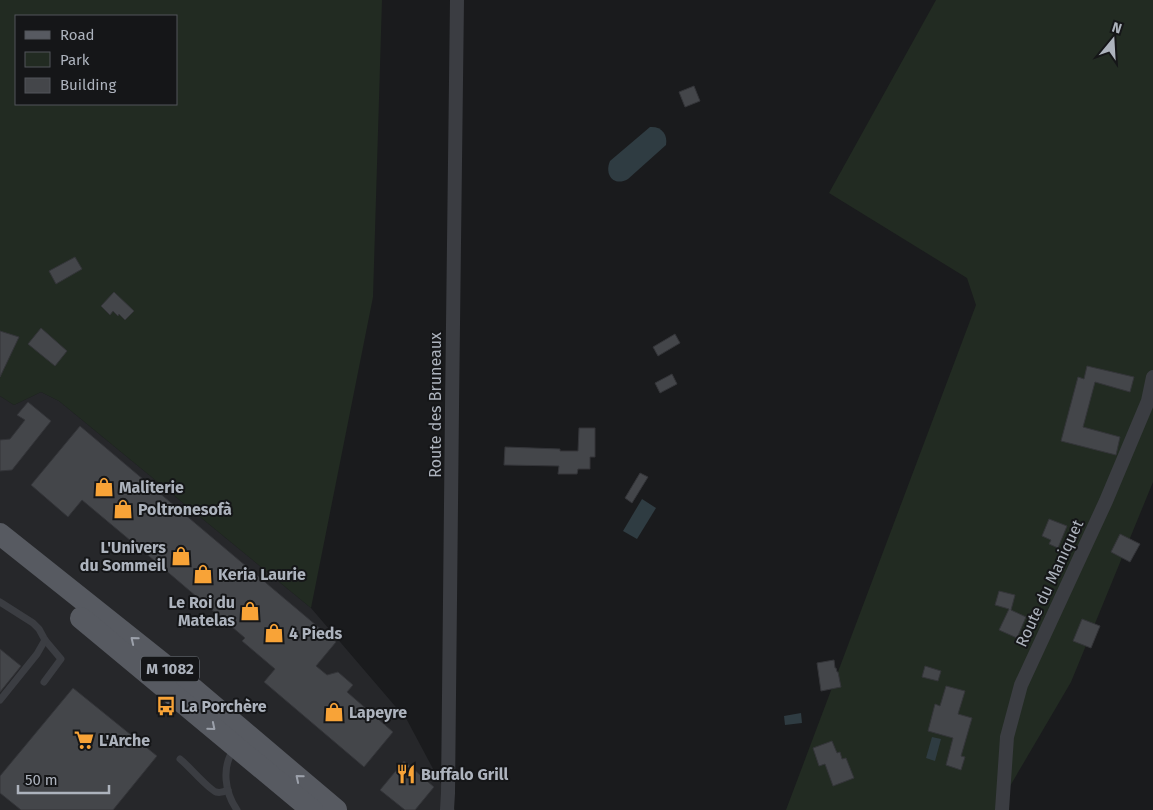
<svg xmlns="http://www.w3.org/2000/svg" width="1153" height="810" font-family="'Fira Sans',sans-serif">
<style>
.built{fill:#26272a}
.green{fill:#222b22;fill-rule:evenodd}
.water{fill:#2f3c42}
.building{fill:#44464a;stroke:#343539}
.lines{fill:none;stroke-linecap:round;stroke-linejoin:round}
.service{stroke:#3b3d42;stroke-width:7}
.minor{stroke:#3b3d42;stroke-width:14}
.primary{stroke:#575a61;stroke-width:22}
.oneway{stroke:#9ca1ab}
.labels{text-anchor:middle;stroke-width:4;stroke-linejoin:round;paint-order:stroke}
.shield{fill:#151618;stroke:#7f848c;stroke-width:1}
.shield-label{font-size:15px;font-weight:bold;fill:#adb3bd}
.street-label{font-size:16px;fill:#adb3bd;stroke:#151618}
.poi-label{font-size:16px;font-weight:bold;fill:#adb3bd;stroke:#151618;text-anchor:start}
</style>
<rect width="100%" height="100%" fill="#1a1b1d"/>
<polygon class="built" points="41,392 59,401 311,608 407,720 455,810 0,810 0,396 14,405"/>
<g class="green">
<path d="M0,0H382L373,297L311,608L59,401L41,392L14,405L0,396ZM16,16H176V104H16Z"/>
<polygon points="936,0 1153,0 1153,482 1071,682 996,810 786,810 976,305 967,278 829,193"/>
</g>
<g class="water">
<path d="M650,127C661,126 668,134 666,145L628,179C614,187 604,175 610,161Z"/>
<polygon points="642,499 656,508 637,539 623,531"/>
<polygon points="801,713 802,723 785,725 784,716"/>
<polygon points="932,737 941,739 935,761 926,758"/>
</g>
<g class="building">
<polygon points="694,86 700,101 685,107 679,92"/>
<polygon points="75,257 82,269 56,284 49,271"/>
<polygon points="114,292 134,311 125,320 119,314 118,316 113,311 110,315 101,306"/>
<polygon points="41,328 67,351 55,366 28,344"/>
<polygon points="0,331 19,337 0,377"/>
<polygon points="675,334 680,343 658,356 653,347"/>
<polygon points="1087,366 1134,377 1130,392 1095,382 1083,427 1120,437 1116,455 1061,441 1078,377 1084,379"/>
<polygon points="672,374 677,384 660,393 655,383"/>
<polygon points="28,402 51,421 12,470 0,471 0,440 10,439 25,420 17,415"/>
<polygon points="80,426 336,642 316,666 327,675 338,672 353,685 347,692 393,732 364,767 264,682 275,669 242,641 245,638 156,562 82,500 68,517 31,485"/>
<polygon points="579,428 595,428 595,457 590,457 590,469 578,469 577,474 558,474 559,466 504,465 505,447 560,449 560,451 578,451"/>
<polygon points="640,473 648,477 632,503 625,498"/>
<polygon points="1049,519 1067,526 1058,548 1049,544 1051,540 1042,536"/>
<polygon points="1120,534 1140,544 1130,562 1111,552"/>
<polygon points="999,591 1015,595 1011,610 1026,617 1017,638 999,630 1009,609 995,605"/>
<polygon points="1082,619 1100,626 1091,648 1073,641"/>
<polygon points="0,649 21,666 0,692"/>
<polygon points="834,660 835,668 836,668 837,672 838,672 841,687 821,691 817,663"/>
<polygon points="925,666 941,671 938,681 922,677"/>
<polygon points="946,686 965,691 958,714 972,718 961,756 965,757 961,770 946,765 953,738 928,731 935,704 940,706"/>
<polygon points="73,688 157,756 113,810 21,810 0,793 0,776"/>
<polygon points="832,741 837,753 840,752 842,759 846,758 854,778 833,786 825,764 819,766 813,748"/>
<polygon points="404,761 434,787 415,810 405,810 380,790"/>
</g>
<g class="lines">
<g class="service">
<polyline points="0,602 33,623 39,629 45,640 61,659 44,682"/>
<polyline points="0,700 37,654 45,640"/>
<path d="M234,749C221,767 225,793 237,810"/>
<path d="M180,759C188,765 208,789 216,792C220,793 224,792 228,790"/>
</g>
<g class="minor">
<path d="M447,810L448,793C452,529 452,264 457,0"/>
<polyline points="1002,810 1007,737 1021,685 1106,501 1148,401 1153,377"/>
</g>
<g class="primary">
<polyline points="0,534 172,671 336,810"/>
<polyline points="81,618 312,810"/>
</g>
</g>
<defs><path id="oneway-chevron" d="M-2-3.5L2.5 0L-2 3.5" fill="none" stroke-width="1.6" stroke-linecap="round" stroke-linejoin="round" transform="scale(1.25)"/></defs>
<g class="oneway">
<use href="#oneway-chevron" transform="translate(134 640) rotate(-141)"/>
<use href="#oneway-chevron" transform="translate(212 727) rotate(40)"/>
<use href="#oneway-chevron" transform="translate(299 778) rotate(-140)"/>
</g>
<defs>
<symbol id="shop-bare" viewBox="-9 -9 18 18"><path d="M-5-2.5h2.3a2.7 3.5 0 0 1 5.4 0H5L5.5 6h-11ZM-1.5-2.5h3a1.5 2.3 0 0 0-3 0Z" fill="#f8a337" stroke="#151618" stroke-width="2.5" paint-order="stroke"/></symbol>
<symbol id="bus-bare" viewBox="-9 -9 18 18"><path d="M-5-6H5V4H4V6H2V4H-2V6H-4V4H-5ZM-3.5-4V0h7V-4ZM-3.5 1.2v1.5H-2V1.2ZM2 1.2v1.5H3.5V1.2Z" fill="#f8a337" stroke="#151618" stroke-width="2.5" paint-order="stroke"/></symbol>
<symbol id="supermarket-bare" viewBox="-9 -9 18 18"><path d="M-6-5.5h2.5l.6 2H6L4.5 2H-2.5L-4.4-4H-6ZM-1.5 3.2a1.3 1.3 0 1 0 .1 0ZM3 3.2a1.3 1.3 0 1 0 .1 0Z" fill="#f8a337" stroke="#151618" stroke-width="2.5" paint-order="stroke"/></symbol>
<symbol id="restaurant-bare" viewBox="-9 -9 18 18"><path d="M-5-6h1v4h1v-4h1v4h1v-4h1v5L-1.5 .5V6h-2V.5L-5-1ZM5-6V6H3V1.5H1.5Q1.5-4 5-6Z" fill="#f8a337" stroke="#151618" stroke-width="2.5" paint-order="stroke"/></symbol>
</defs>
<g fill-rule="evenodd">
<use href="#shop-bare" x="90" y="473" width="28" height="28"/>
<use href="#shop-bare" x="109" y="495" width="28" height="28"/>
<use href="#shop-bare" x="167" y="542" width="28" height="28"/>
<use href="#shop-bare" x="189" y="560" width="28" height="28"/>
<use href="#shop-bare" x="236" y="597" width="28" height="28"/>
<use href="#shop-bare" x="260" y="619" width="28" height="28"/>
<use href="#bus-bare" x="152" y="692" width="28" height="28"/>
<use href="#shop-bare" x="320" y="698" width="28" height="28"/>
<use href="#supermarket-bare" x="70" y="726" width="28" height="28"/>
<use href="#restaurant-bare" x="392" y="760" width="28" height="28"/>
</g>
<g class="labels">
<rect class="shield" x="141" y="656.5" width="58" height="25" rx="4"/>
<g class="shield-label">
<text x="170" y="674">M 1082</text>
</g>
<g class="street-label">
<text transform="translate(435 405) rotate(-90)" y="6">Route des Bruneaux</text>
<text transform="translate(1049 583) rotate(-65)" y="6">Route du Maniquet</text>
</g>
<g class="poi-label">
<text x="119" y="493">Maliterie</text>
<text x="138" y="515">Poltronesofà</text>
<text x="166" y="553" text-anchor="end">L'Univers<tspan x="166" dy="18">du Sommeil</tspan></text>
<text x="218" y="580">Keria Laurie</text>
<text x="235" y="608" text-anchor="end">Le Roi du<tspan x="235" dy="18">Matelas</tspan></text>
<text x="289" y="639">4 Pieds</text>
<text x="181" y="712">La Porchère</text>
<text x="349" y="718">Lapeyre</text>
<text x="99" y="746">L'Arche</text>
<text x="421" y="780">Buffalo Grill</text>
</g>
</g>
<rect x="15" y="15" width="162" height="90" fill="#151618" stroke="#52555a"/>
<rect x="25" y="31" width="25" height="8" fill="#575a61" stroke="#52555a"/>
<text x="60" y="40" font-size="15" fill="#adb3bd">Road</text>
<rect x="25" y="52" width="25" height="15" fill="#222b22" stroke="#52555a"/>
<text x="60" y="65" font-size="15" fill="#adb3bd">Park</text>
<rect x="25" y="78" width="25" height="15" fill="#44464a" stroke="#52555a"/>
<text x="60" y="90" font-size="15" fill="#adb3bd">Building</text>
<g transform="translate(1113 40) rotate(18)" stroke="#151618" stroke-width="4" paint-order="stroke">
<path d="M0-4L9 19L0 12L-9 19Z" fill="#adb3bd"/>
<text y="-8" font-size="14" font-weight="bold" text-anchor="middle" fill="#adb3bd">N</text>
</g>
<path d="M18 785v8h91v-8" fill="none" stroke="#adb3bd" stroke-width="2.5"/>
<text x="25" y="785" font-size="15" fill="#adb3bd" stroke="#151618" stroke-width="4" paint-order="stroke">50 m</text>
</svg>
